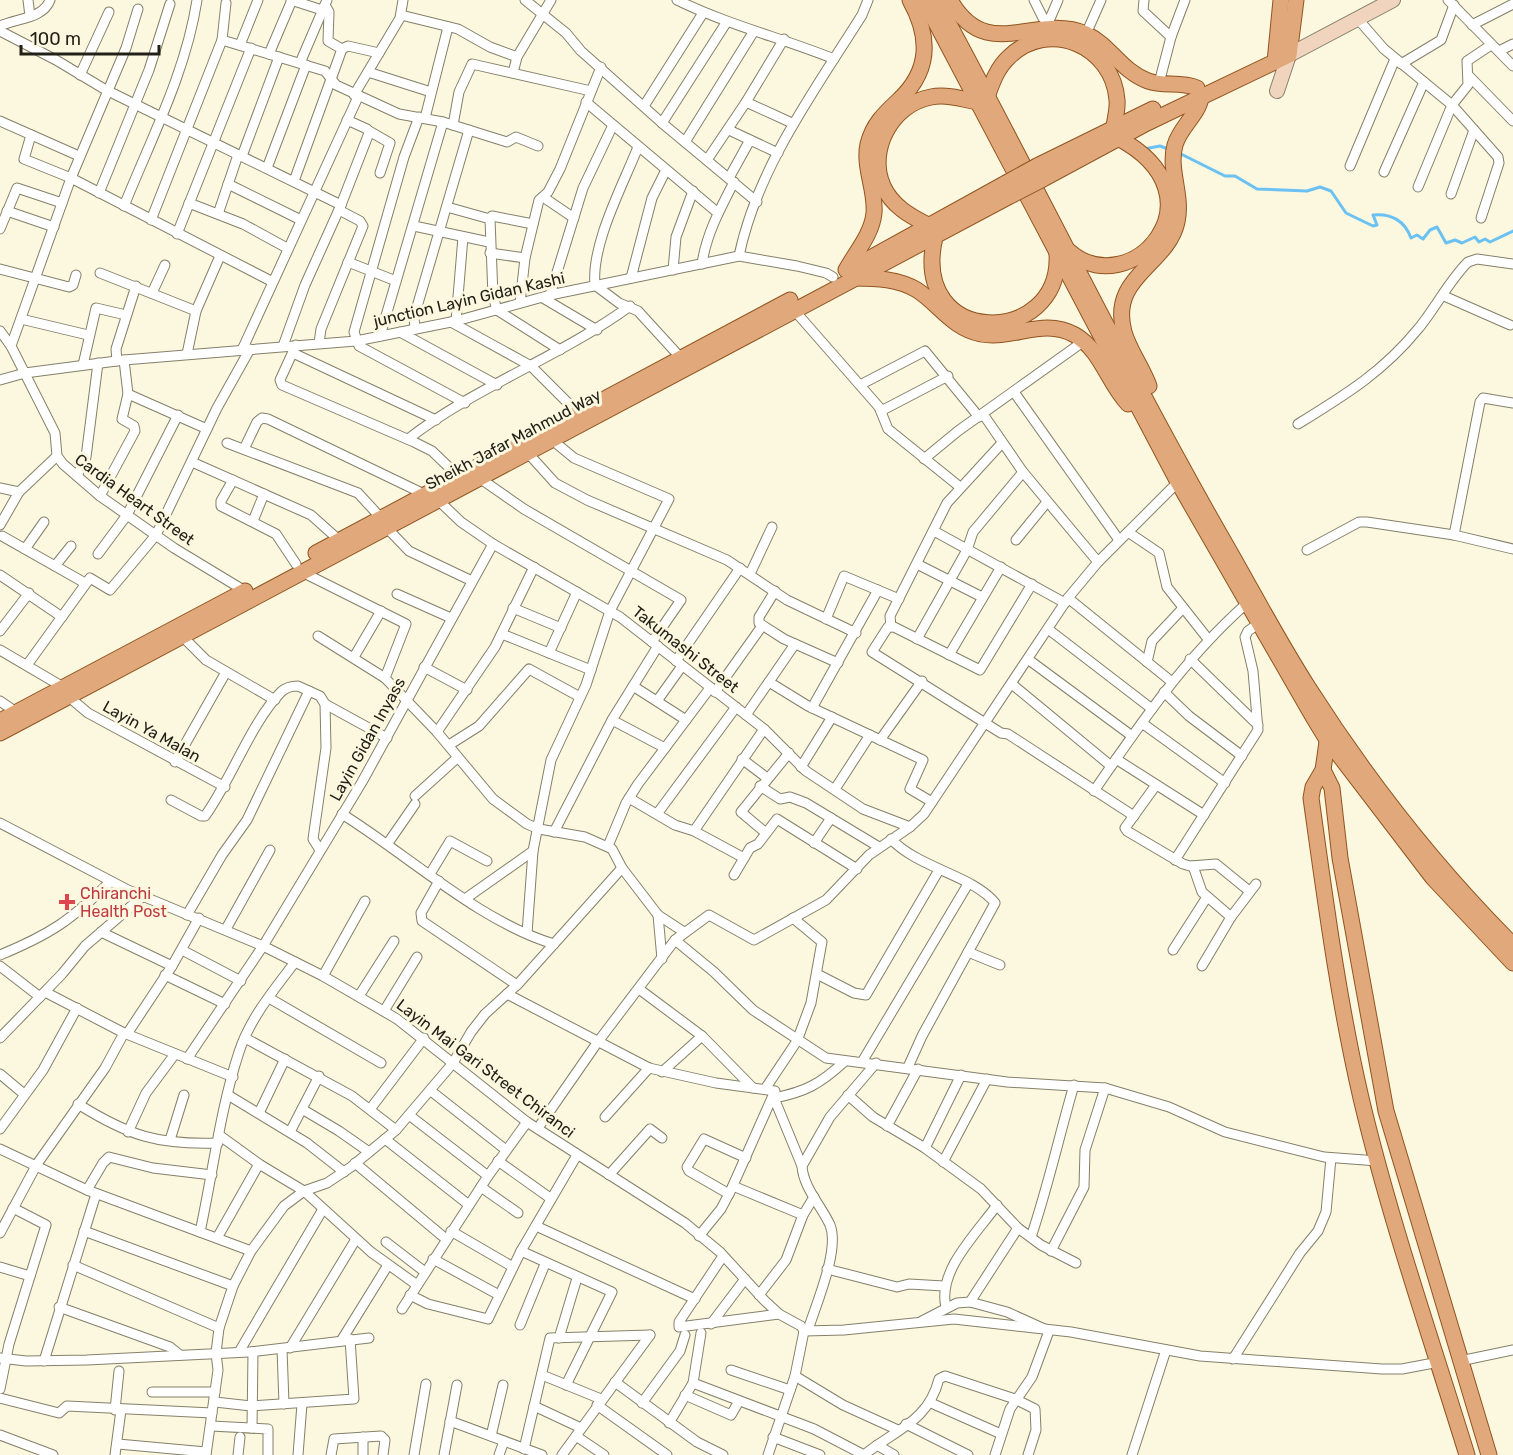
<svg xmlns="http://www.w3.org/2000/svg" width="1513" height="1455" font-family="Rubik,sans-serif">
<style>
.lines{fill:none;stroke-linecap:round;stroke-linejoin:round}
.stream{stroke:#6bc1f2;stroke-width:3}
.street-casing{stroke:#85806a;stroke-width:11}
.secondary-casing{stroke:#85806a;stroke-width:16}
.primary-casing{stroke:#91541f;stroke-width:17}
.street{stroke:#fff;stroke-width:9}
.secondary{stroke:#f0d4bd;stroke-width:14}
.primary{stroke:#e1a97b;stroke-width:15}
.primary-bridge-casing{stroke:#91541f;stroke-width:17;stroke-linecap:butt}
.primary-bridge{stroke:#e1a97b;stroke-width:15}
.health-dot{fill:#e0444e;stroke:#fcf7df;stroke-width:2}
.labels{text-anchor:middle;stroke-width:6;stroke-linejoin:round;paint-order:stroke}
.street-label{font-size:16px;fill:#222118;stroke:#fcf7df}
.health-label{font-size:16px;fill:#be3a42;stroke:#fcf7df;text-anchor:start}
</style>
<rect width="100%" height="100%" fill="#fcf7df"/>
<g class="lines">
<g class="stream">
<polyline points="1144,149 1160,146 1168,149"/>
<path d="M1177,152L1225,176H1235L1257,189L1307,191L1320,187L1331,191L1346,213L1373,226L1377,225L1373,215C1391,213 1405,221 1411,238L1417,235L1423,239L1430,230L1437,227L1446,243L1455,240L1462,243L1475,237L1479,242L1485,239L1490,242L1513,231"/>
</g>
<defs>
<g id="street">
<polyline points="28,0 30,16"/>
<polyline points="291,0 322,10"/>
<polyline points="525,0 566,33 581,51 662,123 757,202"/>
<path d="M677,0C728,25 782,38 834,59"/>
<polyline points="1034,0 1043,18 1049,21"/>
<polyline points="1144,0 1143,11 1171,37"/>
<polyline points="1448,0 1513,66"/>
<polyline points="325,5 329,12 328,41 342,49"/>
<polyline points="401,15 458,29 490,47 517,57"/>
<polyline points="1357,18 1384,49 1452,105 1498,157 1499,163 1481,218"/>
<polyline points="1472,25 1513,4"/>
<path d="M0,26C17,18 43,19 50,0"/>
<polyline points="1046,28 1058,0"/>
<polyline points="0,31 56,60 106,90 341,205"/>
<polyline points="1086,34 1101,0"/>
<polyline points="222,40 325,71 336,85 399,114 443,122 507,142 516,137 538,146"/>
<polyline points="240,45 258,0"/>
<polyline points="1499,51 1513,44"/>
<polyline points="269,54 292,0"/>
<polyline points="300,63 327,0"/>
<polyline points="1401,64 1441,40 1454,5"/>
<polyline points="368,72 431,92"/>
<polyline points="513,73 517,57 551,0"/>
<polyline points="80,75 109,12"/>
<polyline points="1469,76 1513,121"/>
<polyline points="1159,83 1171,37 1185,0"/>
<polyline points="354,95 400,18 403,0"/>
<polyline points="586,102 718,213"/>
<polyline points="746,102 792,123"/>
<polyline points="644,106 703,13"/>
<polyline points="419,117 404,157 354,332 359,346 465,403"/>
<polyline points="425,118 448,27"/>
<polyline points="0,121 79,156"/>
<polyline points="662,123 726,23"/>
<polyline points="453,125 459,92 472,64 591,91"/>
<polyline points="729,130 778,153"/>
<polyline points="369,131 390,143 380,173"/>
<polyline points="31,135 24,159 71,178 271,281"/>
<polyline points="685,142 754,31"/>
<path d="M638,147C623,185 591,244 595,285L619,303L638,311L680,357"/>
<polyline points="242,156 279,57"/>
<polyline points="707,160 746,102 784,39"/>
<polyline points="1350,166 1395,59"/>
<polyline points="267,168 306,65"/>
<polyline points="1384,172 1424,82"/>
<polyline points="729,178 750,140"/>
<polyline points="294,181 342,49 348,46 379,53"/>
<polyline points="228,184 301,220"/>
<polyline points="1418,187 1452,105 1468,85 1467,61 1491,45"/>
<polyline points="99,193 149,70 170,4"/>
<polyline points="1451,194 1474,130"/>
<polyline points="543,197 574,218"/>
<polyline points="189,203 243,224 287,248"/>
<path d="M124,206C151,139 186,72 197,0"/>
<polyline points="447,207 490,219 492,216 533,224"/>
<polyline points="7,211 54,227"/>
<polyline points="218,214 238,155"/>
<polyline points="490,219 493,296 497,310 560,350"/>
<polyline points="151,220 222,40 226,3"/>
<polyline points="414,226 489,242"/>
<polyline points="0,229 17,188 62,203"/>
<polyline points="177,234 251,48"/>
<polyline points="490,253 525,258"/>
<path d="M739,256C757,168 815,90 862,15L868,0"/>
<polyline points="348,262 396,281"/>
<path d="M702,264C706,235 720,209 734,182"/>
<polyline points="0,269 69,287 73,285 76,275"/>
<polyline points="673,270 676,237 693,191"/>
<polyline points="100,273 196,311"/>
<polyline points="631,278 652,198 666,170"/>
<polyline points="152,293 165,265"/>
<polyline points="550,295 583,188 613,125"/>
<polyline points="1444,296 1510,325"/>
<polyline points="543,298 597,330"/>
<polyline points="520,303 525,258 539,200 548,192 560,169 601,67"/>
<polyline points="794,310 879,407 888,429 960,487"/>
<polyline points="21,319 88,335"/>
<polyline points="456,321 463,237"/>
<polyline points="451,322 531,366 577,412"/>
<polyline points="415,329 414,317 469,130"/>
<polyline points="0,331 11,346 55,433 57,456 63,464 100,496 174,548 245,591"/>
<polyline points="400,332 497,385"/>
<polyline points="380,336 443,122"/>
<polyline points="319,343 321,329 363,226 360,221 339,210"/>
<polyline points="296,345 280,380 282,385 414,442 432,451 458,476"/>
<polyline points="11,346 71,178 126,48 138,9"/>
<polyline points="283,346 305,285 341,205 369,133 367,129 347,120"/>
<polyline points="242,350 358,97"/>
<polyline points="293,353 436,420"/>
<polyline points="187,354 196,311 220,256"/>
<polyline points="117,361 116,349 136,286"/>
<polyline points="83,365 96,308 126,315"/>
<polyline points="0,380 25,373 124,360 356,341 456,321 550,295 739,256 797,266 826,273 833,277"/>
<polyline points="860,385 925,351 979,417"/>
<polyline points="1014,392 1119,540"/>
<polyline points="128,394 207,429"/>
<polyline points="881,411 948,376"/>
<polyline points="983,414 1023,472 1098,562"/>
<path d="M1298,424C1345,395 1383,372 1418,329C1434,310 1451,278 1468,262L1477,259L1513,264"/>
<path d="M408,439C475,387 560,357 630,306"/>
<polyline points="227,443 358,493 381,518"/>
<polyline points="244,449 257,422 262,418 268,419 424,494"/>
<polyline points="527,452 555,483 587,500 727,560 787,600 856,633"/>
<polyline points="924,459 958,431 1084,341"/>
<polyline points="192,462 311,515 339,540"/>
<polyline points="77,476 86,457 98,363"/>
<polyline points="478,477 524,509 681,600 652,642"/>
<polyline points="233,480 221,501 221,506 276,534 296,564"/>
<polyline points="0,488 19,492"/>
<polyline points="100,496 135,431 134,426 122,419 128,394 124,360"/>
<polyline points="438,500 461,522 493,544 620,617 764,729 806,771 863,809 910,827"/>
<polyline points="253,521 264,494"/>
<polyline points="0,525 19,492 57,456"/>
<polyline points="386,527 409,551 472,581"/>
<polyline points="934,531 1065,603"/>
<polyline points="1128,532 1159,553 1167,587 1208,639"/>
<polyline points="1454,535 1480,402 1483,398 1513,403"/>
<polyline points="2,536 85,583"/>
<polyline points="1016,540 1047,502"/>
<polyline points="25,549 44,522"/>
<polyline points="1307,550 1359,522 1367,522 1454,535 1513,549"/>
<polyline points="98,554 127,515 178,415"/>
<polyline points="917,564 982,597"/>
<polyline points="55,566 71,546"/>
<polyline points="302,572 406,624 385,678 437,732 493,799 527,824 539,829 585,837 612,849 622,868 658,915 684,932"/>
<polyline points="750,574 772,527"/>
<polyline points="0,575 62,617"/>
<polyline points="1032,584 980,670 894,627 888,627 872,652 1001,733 1008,734 1134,816"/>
<polyline points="775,591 759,617 759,623 784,639 838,663"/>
<polyline points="397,594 451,618"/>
<polyline points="1068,598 1172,682"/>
<polyline points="513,608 561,628"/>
<polyline points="826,619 844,576 899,599"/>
<polyline points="891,627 890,616 947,503 1002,443"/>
<polyline points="1048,629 1152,709"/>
<polyline points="0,631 29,593"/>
<polyline points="502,634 591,670"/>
<polyline points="182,636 206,660 275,700"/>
<polyline points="318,636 385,678"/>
<polyline points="917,639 967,550 973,532 1023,472"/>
<polyline points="0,650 63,687 69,697 88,713 225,787"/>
<polyline points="549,653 577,592"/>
<polyline points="949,655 1001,567"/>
<polyline points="354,657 381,611"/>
<polyline points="1190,659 1258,725"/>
<polyline points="1029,660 1132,736"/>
<polyline points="676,661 740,568"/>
<polyline points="1147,662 1152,641 1183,608"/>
<polyline points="27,665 90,578 110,590 156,535 217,408 250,349"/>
<polyline points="424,667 467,690"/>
<polyline points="769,682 808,706 923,760 910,789 932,802"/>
<polyline points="1013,685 1111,766"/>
<polyline points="633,686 686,720"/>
<polyline points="715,692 762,626"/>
<polyline points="1164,692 1189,716 1242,756"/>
<polyline points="0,701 16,712"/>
<polyline points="657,701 682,666"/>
<polyline points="325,704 387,738"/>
<polyline points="812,708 878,590"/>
<polyline points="746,715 795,644"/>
<polyline points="612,720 665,748"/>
<polyline points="1142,723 1225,783"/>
<polyline points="437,732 495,647 534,567"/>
<polyline points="880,740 922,681"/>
<polyline points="449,745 479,726 529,669 580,697"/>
<polyline points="742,759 767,778"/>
<polyline points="1116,759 1204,815"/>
<polyline points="175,762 226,672"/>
<polyline points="801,767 832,717"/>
<polyline points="1156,785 1125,828 1127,831 1183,864 1190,866 1216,864 1248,890"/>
<polyline points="760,786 780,799 790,797 806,803 879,847"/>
<polyline points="835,789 870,735"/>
<path d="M1094,791C1140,724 1185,658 1246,604"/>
<polyline points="415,796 457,758"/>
<polyline points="629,798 675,825 694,831 744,858"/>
<path d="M171,800L201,816H205C231,780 252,721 281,692C286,687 292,686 298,686L320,696L325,704L326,748L313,839L320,850"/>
<path d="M342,814C408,855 480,922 554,944"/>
<polyline points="657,814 736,707"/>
<polyline points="0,823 128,890 263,946 323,976 397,1019 527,1122 685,1223 720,1252 764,1300 779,1314 801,1326 804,1331 795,1376 768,1455"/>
<polyline points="694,831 764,729"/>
<polyline points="554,832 612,720 658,646"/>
<polyline points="766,833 741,812 789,753"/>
<path d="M891,839C918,868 974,876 995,903L922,1036L908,1067"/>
<polyline points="388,843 415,804"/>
<polyline points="814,843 831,818"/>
<polyline points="608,846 626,803 638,784 710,688"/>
<polyline points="1175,860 1258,730 1253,671 1245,637 1248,631 1258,624"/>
<polyline points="1193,866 1202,892 1231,917"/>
<polyline points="430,874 450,841 487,861"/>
<polyline points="734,875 750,848 758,844 777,819 857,869"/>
<polyline points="439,881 421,913 422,921 517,985"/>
<polyline points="465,899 533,851"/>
<polyline points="187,915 222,855 247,820 309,691"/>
<polyline points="658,915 662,959"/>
<polyline points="226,929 270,850"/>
<polyline points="101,932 172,966"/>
<polyline points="527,933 533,851 551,760 586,685 610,611 669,499 574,458 551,439"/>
<polyline points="675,940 714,972 753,1010 826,1058 1007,1082 1105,1088 1169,1107 1225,1132 1324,1157 1378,1161"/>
<polyline points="182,950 241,981"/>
<polyline points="1173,950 1207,897"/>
<polyline points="968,952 1000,965"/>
<path d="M0,955C51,934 71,920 110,882"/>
<polyline points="0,966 40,997"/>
<polyline points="1202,966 1231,917 1256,884"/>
<polyline points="817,974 854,993 866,995 939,870"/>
<polyline points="165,975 225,1004"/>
<polyline points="323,976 365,901"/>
<polyline points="639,989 702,1036"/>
<polyline points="45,992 124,1033 233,1077"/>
<polyline points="507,994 649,1068 716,1083 775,1091 730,1192 721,1209 699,1236"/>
<polyline points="359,996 394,941"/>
<polyline points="269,998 381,1063"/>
<polyline points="384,1011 417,957"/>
<polyline points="127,1034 172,966 199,918"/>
<polyline points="0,1038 62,974 85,946 143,896"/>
<polyline points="245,1038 352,1096 396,1130"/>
<polyline points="187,1059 263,946 362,782 493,544"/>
<polyline points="862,1062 968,884"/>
<polyline points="662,1072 702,1036 753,1088"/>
<polyline points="0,1074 24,1094"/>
<polyline points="765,1089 797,1041 811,1003 821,947 822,942 793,918"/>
<polyline points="431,1091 506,1150"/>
<polyline points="228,1095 307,1143 344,1172"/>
<polyline points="848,1095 873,1117 925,1148 981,1189 1018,1228 1041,1245 1076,1263"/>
<path d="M78,1104C129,1136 158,1145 218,1143"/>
<polyline points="371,1108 424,1038"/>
<polyline points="302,1109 339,1131 369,1152"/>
<polyline points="259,1113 285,1059"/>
<polyline points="409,1115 488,1176"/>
<polyline points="605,1117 649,1068"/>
<polyline points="887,1126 918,1069"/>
<polyline points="538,1128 597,1043 675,940 709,915 754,940 826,900 869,855 910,827 924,814 1068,598 1098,562 1178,482"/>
<polyline points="0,1129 43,1070 77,1008"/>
<polyline points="128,1132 146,1093 175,1054"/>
<polyline points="290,1132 319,1076"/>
<polyline points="219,1135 259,1164 304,1191 371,1252 417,1285"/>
<polyline points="385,1139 469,1205"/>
<polyline points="170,1140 184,1095"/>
<polyline points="925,1148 961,1075"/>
<polyline points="0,1149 87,1190 251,1251"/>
<polyline points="498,1161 550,1198"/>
<polyline points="943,1162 987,1079"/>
<polyline points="355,1163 446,1239"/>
<path d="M802,1166L774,1098C805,1092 820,1084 844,1062"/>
<polyline points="609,1175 650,1129 662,1138"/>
<polyline points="733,1186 803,1215"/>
<polyline points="481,1187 518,1213"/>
<polyline points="87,1190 103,1163 109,1157 153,1168 212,1175"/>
<polyline points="729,1194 689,1171 687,1167 704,1139 746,1158"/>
<polyline points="536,1226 695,1299"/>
<polyline points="84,1231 233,1286"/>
<polyline points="451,1231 513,1267"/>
<path d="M200,1232C213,1172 220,1110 239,1052C250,1018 274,990 295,962"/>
<polyline points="0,1233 37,1164 105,1068 124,1033"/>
<path d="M1031,1237C1048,1187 1059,1136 1074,1085"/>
<polyline points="217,1238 259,1164"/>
<polyline points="386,1242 425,1272"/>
<polyline points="521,1251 612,1292 566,1385"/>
<polyline points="1051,1251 1084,1187 1085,1150 1105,1088"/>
<polyline points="723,1256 679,1322 679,1327 779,1314"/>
<polyline points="433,1259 499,1295"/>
<polyline points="73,1265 219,1328"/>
<polyline points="0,1267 30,1276"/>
<polyline points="827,1269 897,1287 909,1284 944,1286"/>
<polyline points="410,1295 428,1304 488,1319 521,1251 577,1155"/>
<polyline points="759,1295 786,1260 803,1215 814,1197"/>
<polyline points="970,1302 1007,1312 1049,1331 1032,1377 1010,1409 995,1455"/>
<polyline points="59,1307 170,1347 180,1355"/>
<path d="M946,1307C937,1271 977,1233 997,1205"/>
<polyline points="402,1309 488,1176 527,1122"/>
<polyline points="922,1321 957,1303 970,1302 1018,1228"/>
<polyline points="711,1324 745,1279"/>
<polyline points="520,1325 545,1264"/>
<path d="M808,1330C816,1304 840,1250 830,1225C822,1207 803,1187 802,1166L830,1117L876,1063"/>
<polyline points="804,1331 844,1330 954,1319 1071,1332 1200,1356 1382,1369 1402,1369 1439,1362"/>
<polyline points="559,1338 577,1278"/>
<polyline points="341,1341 388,1265"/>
<polyline points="290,1348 356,1239"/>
<polyline points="282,1349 284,1404"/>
<polyline points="239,1352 323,1209"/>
<polyline points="0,1358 26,1361 87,1360 249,1352 369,1338"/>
<polyline points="1233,1359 1300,1253 1318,1231 1326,1212 1331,1158"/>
<polyline points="44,1361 96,1194"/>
<polyline points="1460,1361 1513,1350"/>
<polyline points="731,1370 790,1390"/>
<polyline points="542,1375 601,1399"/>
<polyline points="795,1376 843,1405 898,1430"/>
<polyline points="615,1382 697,1442 723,1455"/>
<polyline points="693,1383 814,1429 864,1455"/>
<polyline points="0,1389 9,1344 46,1225 13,1208"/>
<polyline points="152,1392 215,1392"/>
<polyline points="685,1395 731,1415 739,1401"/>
<polyline points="0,1398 59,1413 67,1406 212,1413"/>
<polyline points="215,1402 251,1406 354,1399 350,1339"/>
<polyline points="642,1403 680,1351 685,1335"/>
<polyline points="931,1403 1001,1434"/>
<polyline points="597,1405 667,1455"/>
<polyline points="534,1406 581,1428"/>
<polyline points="115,1410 119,1371"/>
<polyline points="450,1421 542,1455"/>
<polyline points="669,1423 693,1383 701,1333"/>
<polyline points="906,1424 968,1455"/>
<polyline points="211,1426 268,1429 268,1455"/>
<polyline points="252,1428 253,1352"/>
<polyline points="0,1435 53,1455"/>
<polyline points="491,1436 503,1385"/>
<polyline points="576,1436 604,1455"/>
<polyline points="363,1437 363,1455"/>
<polyline points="773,1437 820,1455"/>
<polyline points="118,1444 206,1452"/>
<polyline points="877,1445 894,1455"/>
<polyline points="524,1449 550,1338 650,1335"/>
<polyline points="115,1455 121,1410"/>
<polyline points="206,1455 218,1370 216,1353 219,1328 233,1286 251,1251 284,1206 304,1191 327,1183 351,1167 396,1130 453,1063 471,1032 485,1014 518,984 622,868"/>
<polyline points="238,1455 240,1437"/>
<polyline points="298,1455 302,1404"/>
<polyline points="331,1455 334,1439 381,1436 385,1440 383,1455"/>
<polyline points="414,1455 426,1384"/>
<polyline points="444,1455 457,1385"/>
<polyline points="499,1455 504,1441"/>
<polyline points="562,1455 650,1335"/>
<path d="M864,1455C896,1429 928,1422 939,1379L945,1376L1015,1399L1035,1409L1036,1430L1028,1455"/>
<polyline points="1132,1455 1166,1350"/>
</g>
<polyline id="secondary" points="1277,91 1289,55 1393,0"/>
<g id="primary">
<polyline points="924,0 1178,482 1312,715 1326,738 1433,878 1513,963"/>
<path d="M936,0C1035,182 1124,368 1227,547C1254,594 1279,642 1308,687C1366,778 1437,869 1513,945"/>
<path d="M950,0C987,65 1035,12 1086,34C1110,45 1121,71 1148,81C1164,87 1180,81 1197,88"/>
<polyline points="1275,62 1281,0"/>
<path d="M987,97C992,83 997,68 1009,57C1049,18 1113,46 1117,100C1118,108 1115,118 1114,127"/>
<polyline points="1037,166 1153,109"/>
<polyline points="1043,179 1147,123 1289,55 1296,0"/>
<path d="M928,225C910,216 892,206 883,186C867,150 892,104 931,97C946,94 963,99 977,102"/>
<path d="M935,237C909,349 1062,348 1057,254"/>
<path d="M1069,251C1130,305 1229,197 1118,138"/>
<polyline points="854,267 1006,183"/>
<path d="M846,270C856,252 872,234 874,213C876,190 863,167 868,144C873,124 885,113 899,100C931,70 930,36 910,0"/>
<path d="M855,278C876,278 899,279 917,290C940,305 952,328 981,334C1014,340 1043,317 1075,335C1101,350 1108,383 1128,404"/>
<path d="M1149,386C1142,367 1129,350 1124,332C1109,276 1167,266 1177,222C1183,195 1168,170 1175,145C1180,127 1199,114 1201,97"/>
<polyline points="316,553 790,300"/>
<polyline points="0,721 245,591"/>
<polyline points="0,733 1012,195"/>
<path d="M1328,735L1323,770L1313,787L1311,798C1325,898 1338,999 1361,1098C1389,1217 1431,1338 1467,1455"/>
<polyline points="1323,770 1332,788 1340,858 1386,1111 1489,1455"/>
</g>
</defs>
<use href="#street" class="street-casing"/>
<use href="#secondary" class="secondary-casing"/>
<use href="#primary" class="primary-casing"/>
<use href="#street" class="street"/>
<use href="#secondary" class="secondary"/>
<use href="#primary" class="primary"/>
<defs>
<g id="primary-bridge">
<polyline points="1006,183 1037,166"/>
<polyline points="1012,195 1043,179"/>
</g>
</defs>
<use href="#primary-bridge" class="primary-bridge-casing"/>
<use href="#primary-bridge" class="primary-bridge"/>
</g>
<path class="health-dot" d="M64 893h6v6h6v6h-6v6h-6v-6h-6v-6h6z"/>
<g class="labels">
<g class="street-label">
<text transform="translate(469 299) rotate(-13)" y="6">junction Layin Gidan Kashi</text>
<text transform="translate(513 439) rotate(-28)" y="6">Sheikh Jafar Mahmud Way</text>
<text transform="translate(135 499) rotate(36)" y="6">Cardia Heart Street</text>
<text transform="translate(686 649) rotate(38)" y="6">Takumashi Street</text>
<text transform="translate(152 731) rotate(29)" y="6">Layin Ya Malan</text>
<text transform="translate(367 739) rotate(-61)" y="6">Layin Gidan Inyass</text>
<text transform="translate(486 1068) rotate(37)" y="6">Layin Mai Gari Street Chiranci</text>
</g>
<g class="health-label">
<text x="80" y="899">Chiranchi<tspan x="80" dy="18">Health Post</tspan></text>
</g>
</g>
<path d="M21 45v9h138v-9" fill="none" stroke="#222118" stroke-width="3"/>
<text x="30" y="45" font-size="18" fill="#222118" stroke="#fcf7df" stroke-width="4.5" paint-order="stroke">100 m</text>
</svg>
